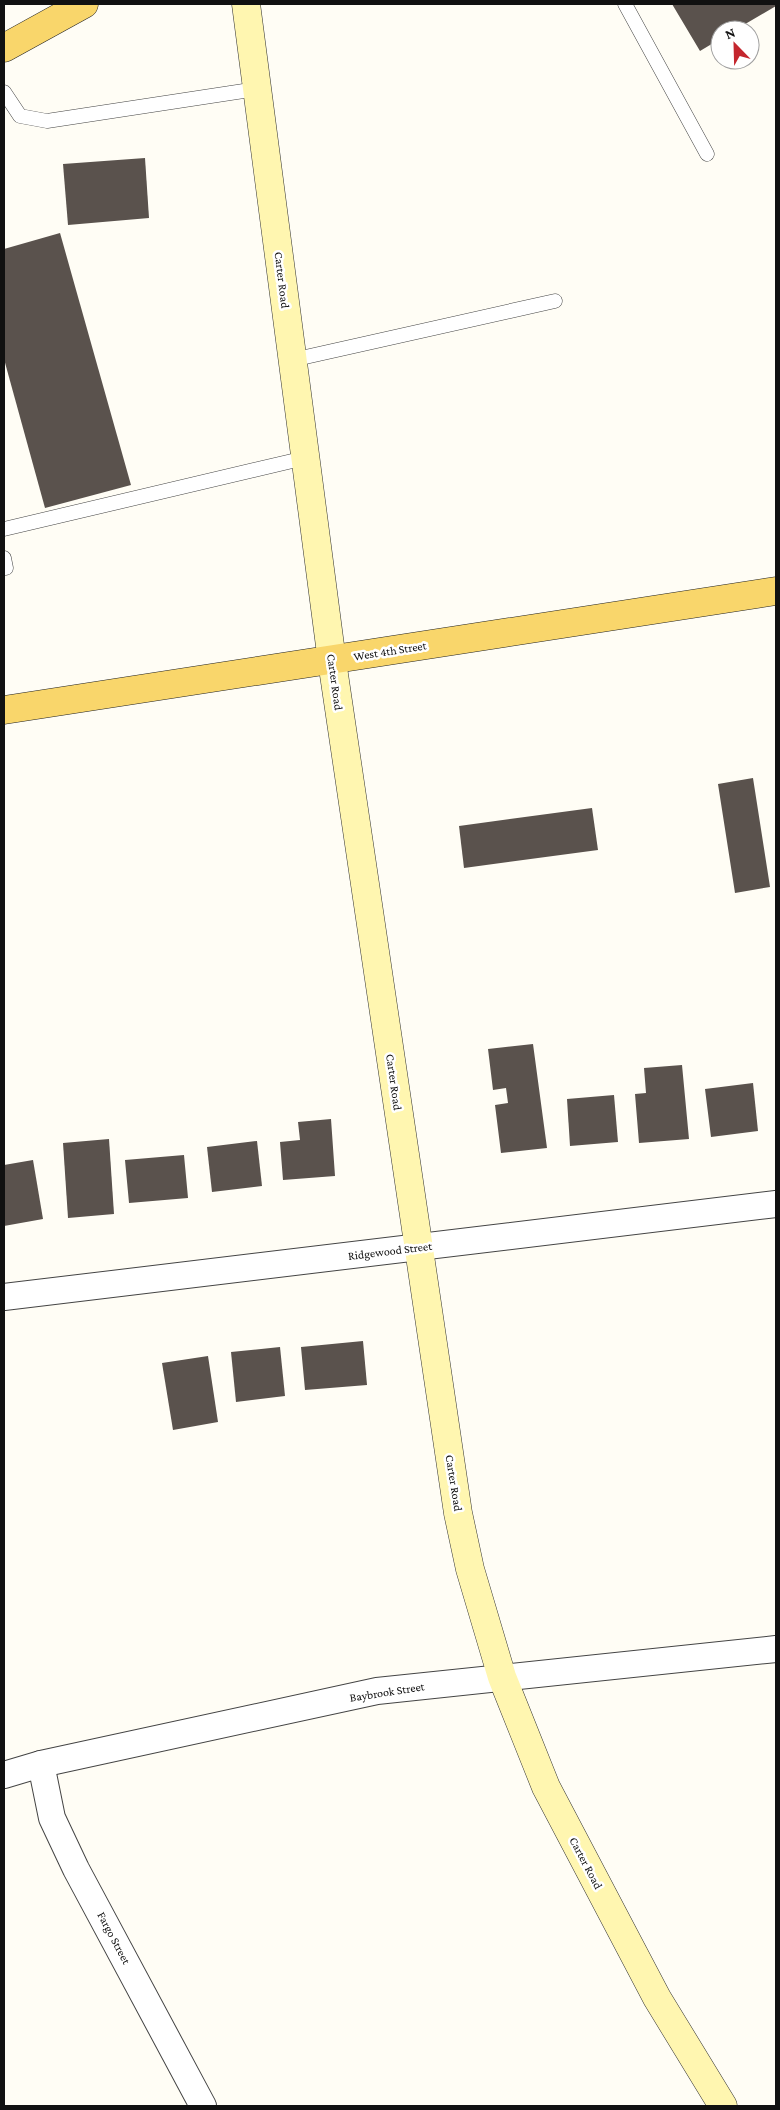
<svg xmlns="http://www.w3.org/2000/svg" width="780" height="2110" font-family="'Crimson Pro',serif">
<style>
.building{fill:#5a524d}
.lines{fill:none;stroke-linecap:round;stroke-linejoin:round}
.lane-casing{stroke:#444;stroke-width:15}
.street-casing{stroke:#444;stroke-width:28}
.secondary-casing{stroke:#333;stroke-width:29}
.primary-casing{stroke:#222;stroke-width:29}
.lane{stroke:#fff;stroke-width:14}
.street{stroke:#fff;stroke-width:26}
.secondary{stroke:#fff6b0;stroke-width:28}
.primary{stroke:#f9d66b;stroke-width:28}
.labels{text-anchor:middle;stroke-width:5;stroke-linejoin:round;paint-order:stroke}
.street-label{font-size:12px;fill:#111;stroke:#fff}
</style>
<rect width="100%" height="100%" fill="#fffdf5"/>
<g class="building">
<polygon points="672,4 776,4 776,6 735,30 720,30 720,39 700,51"/>
<polygon points="145,158 149,218 68,225 63,164"/>
<polygon points="60,233 131,485 45,508 4,359 4,249"/>
<polygon points="753,778 770,887 735,893 718,784"/>
<polygon points="592,808 598,850 464,868 459,826"/>
<polygon points="533,1044 547,1148 501,1153 495,1105 508,1103 506,1088 493,1090 488,1049"/>
<polygon points="682,1065 689,1139 639,1143 635,1094 646,1093 644,1068"/>
<polygon points="753,1083 758,1131 711,1137 705,1089"/>
<polygon points="614,1095 618,1142 570,1146 567,1099"/>
<polygon points="331,1119 335,1176 283,1180 280,1142 300,1140 298,1122"/>
<polygon points="109,1139 114,1214 68,1218 63,1143"/>
<polygon points="257,1141 262,1186 212,1192 207,1147"/>
<polygon points="184,1155 188,1198 129,1203 125,1160"/>
<polygon points="33,1160 43,1219 4,1226 4,1165"/>
<polygon points="363,1341 367,1385 305,1390 301,1347"/>
<polygon points="280,1347 285,1396 236,1402 231,1352"/>
<polygon points="208,1356 218,1422 173,1430 162,1363"/>
</g>
<g class="lines">
<defs>
<g id="lane">
<polyline points="625,4 707,154"/>
<polyline points="4,92 20,116 47,121 257,89"/>
<polyline points="292,360 555,301"/>
<polyline points="4,529 305,458"/>
<polyline points="4,558 6,568 4,568"/>
</g>
<g id="street">
<polyline points="4,1297 776,1204"/>
<polyline points="41,1764 52,1818 76,1869 203,2106"/>
<polyline points="4,1775 41,1764 377,1691 776,1649"/>
</g>
<polyline id="secondary" points="246,4 332,661 458,1513 470,1569 502,1677 546,1787 657,1998 723,2106"/>
<g id="primary">
<polyline points="4,48 84,4"/>
<polyline points="4,710 776,591"/>
</g>
</defs>
<use href="#lane" class="lane-casing"/>
<use href="#street" class="street-casing"/>
<use href="#secondary" class="secondary-casing"/>
<use href="#primary" class="primary-casing"/>
<use href="#lane" class="lane"/>
<use href="#street" class="street"/>
<use href="#secondary" class="secondary"/>
<use href="#primary" class="primary"/>
</g>
<g class="labels">
<g class="street-label">
<text transform="translate(282 280) rotate(83)" y="4">Carter Road</text>
<text transform="translate(390 651) rotate(-9)" y="4">West 4th Street</text>
<text transform="translate(335 682) rotate(82)" y="4">Carter Road</text>
<text transform="translate(394 1082) rotate(82)" y="4">Carter Road</text>
<text transform="translate(390 1251) rotate(-7)" y="4">Ridgewood Street</text>
<text transform="translate(454 1483) rotate(81)" y="4">Carter Road</text>
<text transform="translate(387 1692) rotate(-9)" y="4">Baybrook Street</text>
<text transform="translate(586 1863) rotate(62)" y="4">Carter Road</text>
<text transform="translate(114 1938) rotate(62)" y="4">Fargo Street</text>
</g>
</g>
<rect width="780" height="2110" fill="none" stroke="#111111" stroke-width="10"/>
<g transform="translate(735 45) rotate(337)"><circle r="24" fill="#ffffff" stroke="#a0a0a0"/>
<path d="M0-4L9 19L0 12L-9 19Z" fill="#c4262e"/>
<text y="-8" font-size="14" font-weight="bold" text-anchor="middle" fill="#111111">N</text>
</g>
</svg>
